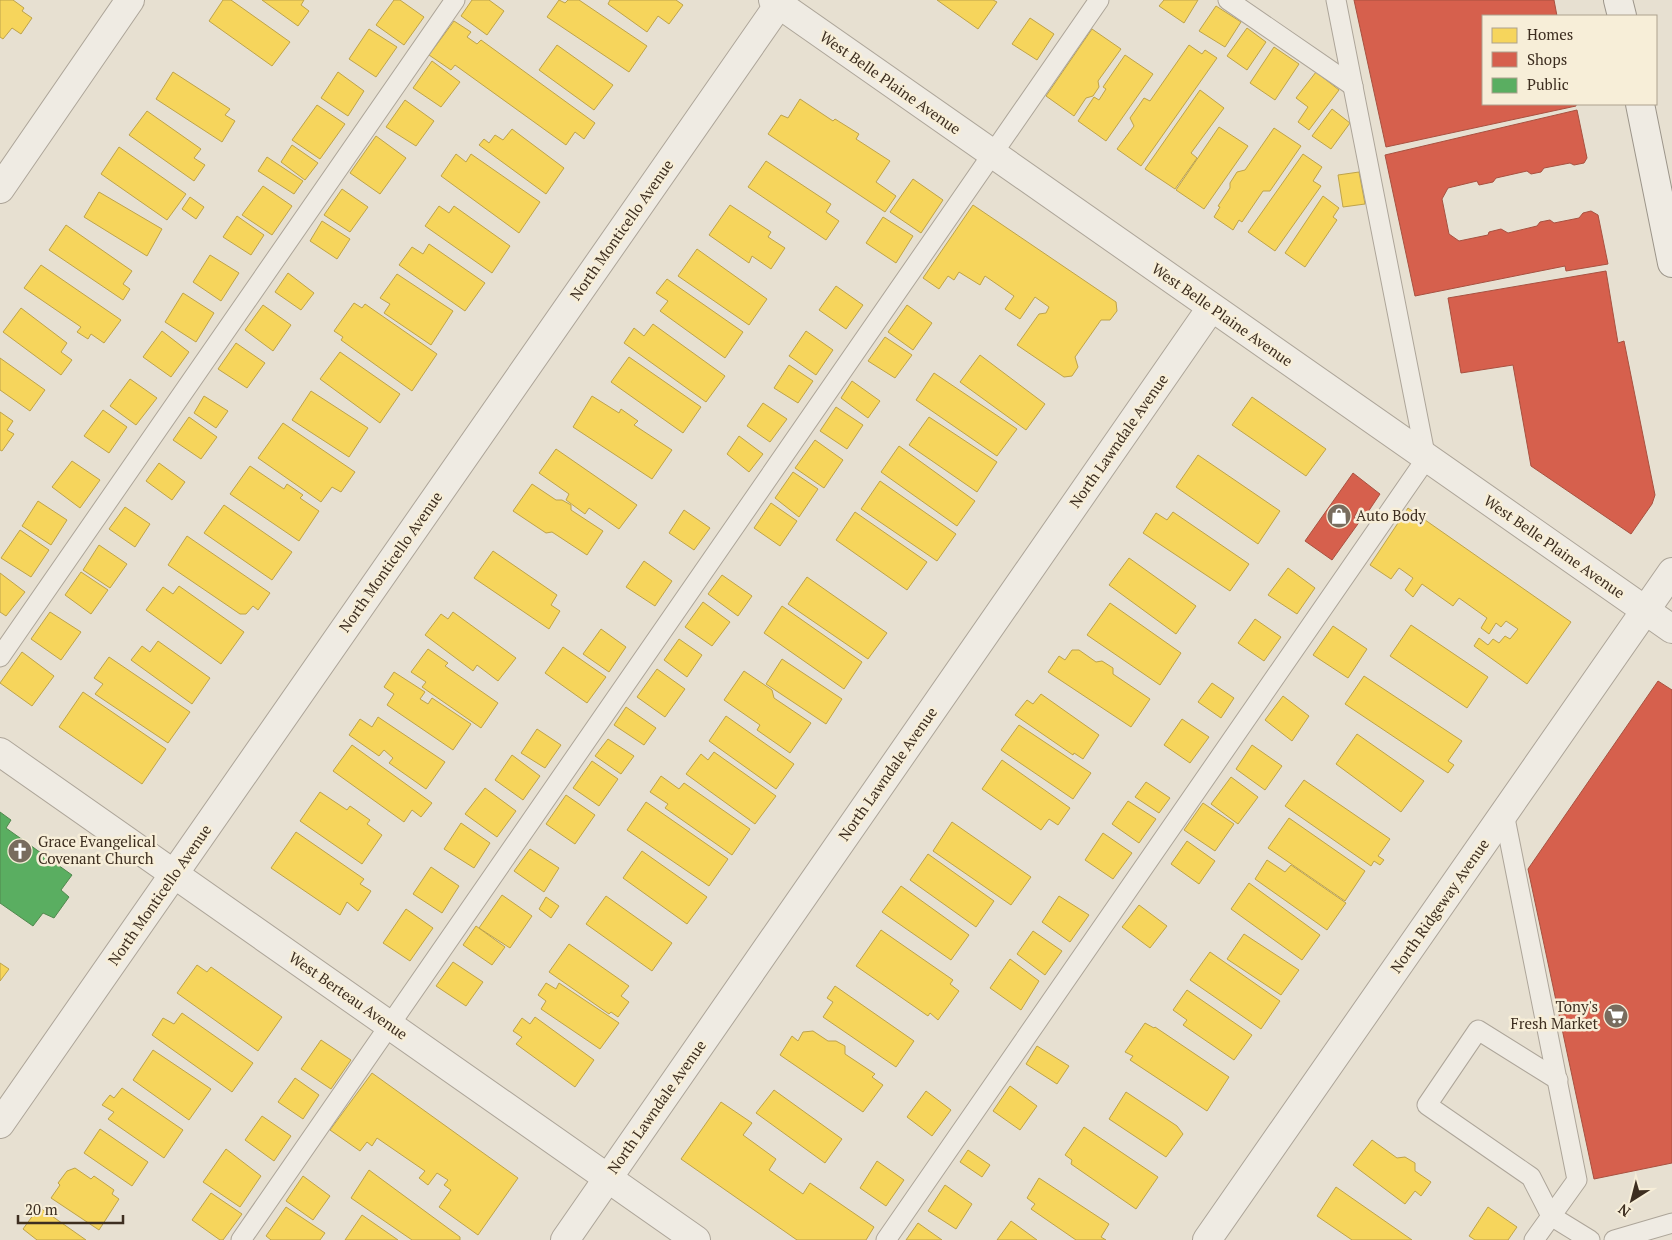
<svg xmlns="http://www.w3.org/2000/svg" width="1672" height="1240" font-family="'PT Serif',serif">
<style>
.homes{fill:#f6d55c;stroke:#bea34a}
.shops{fill:#d6604d;stroke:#a85140}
.public{fill:#5aae61;stroke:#51884e}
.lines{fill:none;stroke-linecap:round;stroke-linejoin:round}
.service-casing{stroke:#ada599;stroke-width:21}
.minor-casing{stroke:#ada599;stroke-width:30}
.secondary-casing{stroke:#9c958a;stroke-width:30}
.service{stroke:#efebe3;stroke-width:19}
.minor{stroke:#efebe3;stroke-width:28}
.secondary{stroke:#efebe3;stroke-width:28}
.labels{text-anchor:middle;stroke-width:5;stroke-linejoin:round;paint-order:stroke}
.street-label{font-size:15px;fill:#3d2e20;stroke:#f7eed8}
.poi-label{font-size:15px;fill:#3d2e20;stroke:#f7eed8;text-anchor:start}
</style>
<rect width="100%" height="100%" fill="#e7e0d1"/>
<g class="homes">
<polygon points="0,0 13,0 24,8 22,11 32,18 21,34 12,28 3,39 0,37"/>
<polygon points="223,0 231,0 290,42 272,66 209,21"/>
<polygon points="262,0 304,0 301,5 309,11 298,26"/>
<polygon points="394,0 400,0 424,17 404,45 376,25"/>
<polygon points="472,0 489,0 504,11 487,35 461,16"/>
<polygon points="559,0 565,3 568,0 579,0 647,46 629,72 547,17"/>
<polygon points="610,0 676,0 683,5 669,24 658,16 647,32 608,4"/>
<polygon points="937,0 993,0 997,2 978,29"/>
<polygon points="1164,0 1198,0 1184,23 1159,6"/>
<polygon points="1216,6 1241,22 1225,47 1199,31"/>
<polygon points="1030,18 1054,34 1037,60 1012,44"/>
<polygon points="454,21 471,32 467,37 477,44 481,40 595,123 584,139 575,132 566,145 455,65 451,70 429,55"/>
<polygon points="1247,28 1266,42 1247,70 1227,56"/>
<polygon points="369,29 397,47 376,77 349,59"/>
<polygon points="1092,29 1121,49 1098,81 1099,87 1093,96 1086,98 1074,116 1046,96"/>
<polygon points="557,45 613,85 594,110 539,70"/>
<polygon points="1189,45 1202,54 1205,50 1217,58 1141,166 1117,149 1134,126 1130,118 1144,98 1150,101"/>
<polygon points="1274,47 1299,64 1275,100 1250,83"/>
<polygon points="1125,55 1153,74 1106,141 1078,121 1094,97 1099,100 1106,89 1103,87"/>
<polygon points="432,61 460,82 441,107 413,88"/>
<polygon points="173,72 230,109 225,115 235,121 222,142 156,99"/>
<polygon points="338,72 364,91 348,116 321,98"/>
<polygon points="1316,72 1339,90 1309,130 1298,122 1308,107 1296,98"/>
<polygon points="1200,90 1224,108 1191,153 1197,158 1175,189 1145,169"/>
<polygon points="800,99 833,121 835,119 859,134 856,139 890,161 876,182 896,196 885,212 768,134 781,115 788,118"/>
<polygon points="405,100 434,121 416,146 386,127"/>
<polygon points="317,105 345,124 320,159 292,140"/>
<polygon points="1332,109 1350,123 1331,149 1312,136"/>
<polygon points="147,111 201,149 194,158 205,165 194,181 129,135"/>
<polygon points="1219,127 1248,146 1204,209 1176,190"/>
<polygon points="1274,128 1301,146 1270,191 1263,191 1242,222 1239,220 1233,230 1214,217 1220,207 1218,206 1230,188 1230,183 1237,172 1245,170"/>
<polygon points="512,129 564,168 546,194 479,145 484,139 489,143 495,135 503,140"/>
<polygon points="376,136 406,158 380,194 350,173"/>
<polygon points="292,145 318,163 305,180 281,162"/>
<polygon points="119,147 186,194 167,220 101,174"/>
<polygon points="456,154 466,162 471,154 540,202 519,233 441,176"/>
<polygon points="1303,154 1322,167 1313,181 1321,186 1275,251 1248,232"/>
<polygon points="267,157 303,181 294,194 258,171"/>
<polygon points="766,161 831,204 826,212 839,221 826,240 748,187"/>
<polygon points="1359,172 1365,204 1343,207 1338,175"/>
<polygon points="913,179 943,200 921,233 890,212"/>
<polygon points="263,186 292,206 272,235 242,215"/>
<polygon points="342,189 368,207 350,232 324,215"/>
<polygon points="99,192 162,229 147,256 84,217"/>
<polygon points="1323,196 1339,208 1333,217 1337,220 1305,267 1285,253"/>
<polygon points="190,197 204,207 196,219 182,209"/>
<polygon points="730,205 771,232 768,237 785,248 771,269 752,256 749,263 709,235"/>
<polygon points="973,205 1116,302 1117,311 1110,320 1101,320 1075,357 1078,367 1072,376 1064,377 1017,345 1039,314 1046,313 1049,307 1035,297 1020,319 1005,309 1014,296 985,276 980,285 959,272 954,280 948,276 939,289 923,278"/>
<polygon points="439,206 449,213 454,206 510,246 492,273 425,226"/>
<polygon points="237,216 264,235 251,255 223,237"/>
<polygon points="883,217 913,236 896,263 866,243"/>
<polygon points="322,221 350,239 337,259 310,241"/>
<polygon points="66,225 132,271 123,284 130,289 123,300 49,250"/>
<polygon points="429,244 485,283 465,311 399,265 412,247 423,254"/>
<polygon points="697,249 767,299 749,325 678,276"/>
<polygon points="210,255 239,273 221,301 193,282"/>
<polygon points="41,265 121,320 104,343 91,334 88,339 77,332 81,327 24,288"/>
<polygon points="288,273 314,293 301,310 275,292"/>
<polygon points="397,274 453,311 431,345 384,313 390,304 380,298"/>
<polygon points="667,279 743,332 725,358 660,311 668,301 656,293"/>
<polygon points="836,286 863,305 846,329 819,310"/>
<polygon points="183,293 214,313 196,342 165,322"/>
<polygon points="354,303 362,308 365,304 437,354 412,391 341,340 343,337 334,331"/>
<polygon points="263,305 291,325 273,351 245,330"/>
<polygon points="907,305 932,323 913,350 888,332"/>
<polygon points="21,308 67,343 61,352 72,360 61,375 3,332"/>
<polygon points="653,324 725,376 706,402 624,343 634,328 644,336"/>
<polygon points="162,331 189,352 171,377 143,357"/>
<polygon points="806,331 833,350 816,375 789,356"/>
<polygon points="885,337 912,355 895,378 868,361"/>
<polygon points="236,343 265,363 247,388 218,369"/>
<polygon points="340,352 400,394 380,423 320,379"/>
<polygon points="980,355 1045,404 1026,430 960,382"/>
<polygon points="629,357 701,407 683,433 611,382"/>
<polygon points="0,358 45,390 30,411 0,390"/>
<polygon points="789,365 813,381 798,403 774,388"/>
<polygon points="934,373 1017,429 997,456 916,400"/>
<polygon points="130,379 157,398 136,425 110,406"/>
<polygon points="852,381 880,401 868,418 841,398"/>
<polygon points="311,391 368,428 349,457 292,420"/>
<polygon points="204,396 228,411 216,428 194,413"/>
<polygon points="592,396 619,413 621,409 638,421 634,425 672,450 652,479 573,427"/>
<polygon points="1252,397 1326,449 1306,476 1232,425"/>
<polygon points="763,403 787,419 770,442 747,426"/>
<polygon points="836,407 863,425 847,449 820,431"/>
<polygon points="103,410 127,427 109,453 84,436"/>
<polygon points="0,412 13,421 7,430 14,434 2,451 0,450"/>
<polygon points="189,417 217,437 201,459 173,440"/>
<polygon points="929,417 997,462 977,492 909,445"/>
<polygon points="283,423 355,472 341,492 332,487 321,502 258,458"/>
<polygon points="739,436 763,454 749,472 727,454"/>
<polygon points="815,440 843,460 824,488 795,468"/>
<polygon points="899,446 975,501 957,526 881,472"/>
<polygon points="556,449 637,505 619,529 589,508 585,514 566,500 569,494 539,473"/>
<polygon points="1198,455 1280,511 1258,544 1176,487"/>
<polygon points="72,461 100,480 80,508 52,487"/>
<polygon points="159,463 185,482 172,500 146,481"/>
<polygon points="250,466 284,489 287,484 303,495 300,498 319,511 299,541 230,494"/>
<polygon points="793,472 818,489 799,517 775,498"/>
<polygon points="880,481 956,534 937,561 861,509"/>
<polygon points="532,484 556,500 562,500 571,505 571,510 603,531 587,555 552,532 546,533 513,511"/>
<polygon points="38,501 67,520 51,545 22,526"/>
<polygon points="771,503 797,521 780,546 754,528"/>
<polygon points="224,505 292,552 272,580 204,533"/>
<polygon points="125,507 150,524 135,547 109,529"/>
<polygon points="1408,508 1571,622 1527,684 1474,646 1479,638 1488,645 1493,639 1499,643 1505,636 1510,639 1518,629 1506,621 1501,627 1496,623 1489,634 1481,628 1487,618 1459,598 1453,606 1422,584 1413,597 1405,590 1413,578 1399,568 1391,579 1370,565"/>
<polygon points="684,510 710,528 694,550 669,533"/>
<polygon points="855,512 927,562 907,590 836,540"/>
<polygon points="1173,512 1249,564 1230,591 1143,533 1156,513 1167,520"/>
<polygon points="20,530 49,550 31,577 1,558"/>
<polygon points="187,536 270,593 258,610 253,606 246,614 240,614 168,565"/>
<polygon points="99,545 127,564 110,588 83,570"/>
<polygon points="493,551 557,595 551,605 560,611 549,629 474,578"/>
<polygon points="1129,558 1196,606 1176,634 1109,585"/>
<polygon points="644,561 672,581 655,606 626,587"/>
<polygon points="1288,568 1315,588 1297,614 1268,595"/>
<polygon points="81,572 108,590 91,614 65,595"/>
<polygon points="0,573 25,592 6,616 0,612"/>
<polygon points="722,575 752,596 738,616 708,594"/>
<polygon points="807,577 887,633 868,659 788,604"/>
<polygon points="179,586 244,632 221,664 146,610 163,587 173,594"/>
<polygon points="703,602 730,622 712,646 685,627"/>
<polygon points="1110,603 1181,653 1160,685 1087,635"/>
<polygon points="782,606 862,662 844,689 764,633"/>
<polygon points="50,612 81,632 61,660 31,639"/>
<polygon points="453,612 516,658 498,681 477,665 473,671 425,635 441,614 448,619"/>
<polygon points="1255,619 1281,637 1264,661 1238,643"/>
<polygon points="1411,625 1488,677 1467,708 1390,656"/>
<polygon points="1333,626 1367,649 1348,678 1313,655"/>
<polygon points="601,629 626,647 609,672 583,654"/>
<polygon points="679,639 702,655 687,677 664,660"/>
<polygon points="158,641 210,678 192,704 131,660 142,646 150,652"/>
<polygon points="563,647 606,677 587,703 545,673"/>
<polygon points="428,649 448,663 445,666 498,703 481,728 422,687 426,682 411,672"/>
<polygon points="1072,650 1079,650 1096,662 1102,661 1113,668 1113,674 1150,699 1131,727 1048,672 1059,656 1065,660"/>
<polygon points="22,652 54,676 32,706 0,683"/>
<polygon points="109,657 190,712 168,743 95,694 103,684 94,678"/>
<polygon points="782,659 842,699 826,724 766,684"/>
<polygon points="657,669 685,689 665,717 637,697"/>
<polygon points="744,671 772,690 774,698 811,723 790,753 757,730 760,725 724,700"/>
<polygon points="394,672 425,692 420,699 428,704 432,698 471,724 453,750 387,705 394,694 384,687"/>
<polygon points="1364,676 1462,741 1448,761 1454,765 1448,773 1345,704"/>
<polygon points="1212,683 1234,698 1221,718 1198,702"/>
<polygon points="83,692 166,749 142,784 59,727"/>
<polygon points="1041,694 1099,735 1083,759 1074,753 1073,755 1015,715 1027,700 1033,704"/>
<polygon points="1283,696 1309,716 1292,741 1265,720"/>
<polygon points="626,707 656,728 644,745 614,725"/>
<polygon points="726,716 794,764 776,789 709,741"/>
<polygon points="378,717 445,762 426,789 389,763 393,758 384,750 379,756 349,735 360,719 372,727"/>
<polygon points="1182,719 1209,737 1190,763 1164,745"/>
<polygon points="1019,725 1091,773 1073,799 1001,750"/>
<polygon points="537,729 561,745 545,768 521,753"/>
<polygon points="1357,734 1424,781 1401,812 1336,764"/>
<polygon points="608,739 634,756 621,774 595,756"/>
<polygon points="352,745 432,803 421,817 412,810 404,822 333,771"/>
<polygon points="1252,745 1282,766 1265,790 1236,769"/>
<polygon points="714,752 776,796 755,824 686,774 701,754 708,760"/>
<polygon points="512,755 540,776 523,800 495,780"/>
<polygon points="1002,760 1070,808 1058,825 1049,819 1041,830 982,789"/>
<polygon points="592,761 618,779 599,806 573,788"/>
<polygon points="661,776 679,789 684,783 750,829 732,855 665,808 668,804 650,792"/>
<polygon points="1231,777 1258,797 1238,824 1211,804"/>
<polygon points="1304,780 1390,839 1378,856 1384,860 1380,865 1374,861 1371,866 1285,806"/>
<polygon points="1146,782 1170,798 1159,813 1135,797"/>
<polygon points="485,788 516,811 497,837 465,814"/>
<polygon points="320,792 347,810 350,806 370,820 367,824 382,835 362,864 300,821"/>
<polygon points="566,795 595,815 575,844 546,824"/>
<polygon points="1128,801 1156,819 1139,843 1112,824"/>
<polygon points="646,802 728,859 709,886 627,830"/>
<polygon points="1203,803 1234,824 1215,851 1184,830"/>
<polygon points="1289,818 1365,871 1345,901 1268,848"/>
<polygon points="952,822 1031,877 1011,905 933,851"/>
<polygon points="461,823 490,843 474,868 444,849"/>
<polygon points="296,832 364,879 360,884 371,891 358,911 347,902 340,915 271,868"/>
<polygon points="1103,833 1132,853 1113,879 1085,860"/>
<polygon points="1187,841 1215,861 1199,884 1171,864"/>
<polygon points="530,849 559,868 544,892 514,871"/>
<polygon points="642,851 707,897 687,924 623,878"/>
<polygon points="928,854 994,901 976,927 910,880"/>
<polygon points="1267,860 1285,872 1291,865 1346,903 1327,930 1255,879"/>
<polygon points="431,867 459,886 442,913 413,894"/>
<polygon points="1249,883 1320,935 1302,960 1231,909"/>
<polygon points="901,886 969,935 951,960 882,912"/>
<polygon points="502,895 532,916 510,948 479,928"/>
<polygon points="606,896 672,943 652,971 586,924"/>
<polygon points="1059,896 1089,915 1070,942 1042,922"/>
<polygon points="546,897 559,906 551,918 539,909"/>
<polygon points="1139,905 1167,926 1150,948 1122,927"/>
<polygon points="406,909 433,928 410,961 383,943"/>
<polygon points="476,926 505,947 492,965 463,945"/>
<polygon points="881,930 953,980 950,984 959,991 938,1020 930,1013 928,1016 856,966"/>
<polygon points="1033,931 1062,951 1045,975 1017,954"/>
<polygon points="1244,934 1299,970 1281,995 1227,959"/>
<polygon points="569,944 629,986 621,996 629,1002 618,1017 611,1012 609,1014 549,972"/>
<polygon points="1210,952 1280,1001 1261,1029 1190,980"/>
<polygon points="1010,959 1039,981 1021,1010 990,988"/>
<polygon points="453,962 483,982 466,1006 436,986"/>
<polygon points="0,963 9,969 0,981"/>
<polygon points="197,965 207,972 211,967 282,1017 258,1051 177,993"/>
<polygon points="546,983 556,989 559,983 619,1023 600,1049 541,1009 546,1001 538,995"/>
<polygon points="835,986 914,1041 896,1067 823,1017 833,1002 827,998"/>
<polygon points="1187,990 1252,1035 1234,1060 1183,1025 1187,1020 1173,1010"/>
<polygon points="182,1013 253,1063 232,1092 152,1035 163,1018 174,1024"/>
<polygon points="535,1017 594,1060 575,1087 516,1044 522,1037 513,1031 522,1018 530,1024"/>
<polygon points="1145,1023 1154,1028 1155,1027 1229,1077 1207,1111 1130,1060 1133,1056 1125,1052"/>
<polygon points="813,1031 828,1041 836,1041 845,1046 845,1054 875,1074 872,1077 883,1085 863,1112 780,1055 792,1036 798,1041 803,1032"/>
<polygon points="321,1040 351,1060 331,1089 301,1069"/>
<polygon points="1037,1046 1069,1066 1057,1084 1026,1064"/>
<polygon points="153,1050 211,1089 189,1120 133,1080"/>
<polygon points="372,1073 518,1178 478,1235 439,1207 451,1190 444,1185 448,1180 437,1173 428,1185 419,1178 425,1171 377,1138 372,1146 367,1142 360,1151 330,1130"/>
<polygon points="295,1078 319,1095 303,1119 278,1102"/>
<polygon points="1010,1086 1037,1106 1020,1130 993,1111"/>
<polygon points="122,1088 183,1130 164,1158 108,1119 114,1112 102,1105 110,1095 114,1098"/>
<polygon points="774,1090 842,1139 825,1163 756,1113"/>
<polygon points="926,1091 951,1110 932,1136 907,1117"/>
<polygon points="1126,1092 1177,1126 1183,1134 1166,1157 1109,1119"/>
<polygon points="721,1102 752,1123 743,1135 776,1159 769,1170 803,1194 810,1183 874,1227 866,1240 797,1240 681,1159"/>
<polygon points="262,1116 291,1136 274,1161 245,1140"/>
<polygon points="1084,1127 1158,1177 1136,1209 1071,1164 1072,1160 1065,1155"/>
<polygon points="100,1129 148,1162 132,1186 84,1153"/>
<polygon points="1372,1140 1397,1158 1405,1157 1415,1163 1415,1171 1431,1182 1421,1196 1415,1191 1405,1204 1353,1165"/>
<polygon points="226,1149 261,1176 240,1207 203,1182"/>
<polygon points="968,1150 990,1165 982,1177 960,1162"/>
<polygon points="877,1161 904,1180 886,1206 860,1188"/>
<polygon points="75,1168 91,1179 94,1176 114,1190 112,1194 119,1199 99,1230 51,1198 60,1185 58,1183 67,1171"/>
<polygon points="369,1170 460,1237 460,1240 412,1240 351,1198"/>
<polygon points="303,1176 330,1196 313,1220 286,1201"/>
<polygon points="1039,1178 1109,1224 1101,1237 1106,1240 1076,1240 1031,1209 1035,1204 1027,1198"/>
<polygon points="945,1185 972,1204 956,1229 928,1211"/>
<polygon points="1336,1187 1412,1240 1352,1240 1317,1216"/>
<polygon points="211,1193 242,1214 223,1240 220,1240 192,1220"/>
<polygon points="39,1207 86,1240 37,1240 23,1229"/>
<polygon points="286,1207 325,1233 320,1240 271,1240 266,1236"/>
<polygon points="1488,1207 1517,1227 1508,1240 1475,1240 1469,1236"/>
<polygon points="362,1215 398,1240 345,1240"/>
<polygon points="1011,1221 1037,1240 997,1240"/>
<polygon points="918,1223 942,1240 906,1240"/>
</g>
<g class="shops">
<polygon points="1354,0 1554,0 1557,16 1483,16 1483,104 1576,104 1576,106 1386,147"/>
<polygon points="1577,110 1587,158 1584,163 1574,165 1570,163 1544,168 1541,172 1531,174 1527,171 1496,178 1493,182 1479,185 1477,181 1448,188 1442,199 1449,234 1459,241 1488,235 1489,232 1501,229 1508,233 1537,226 1540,222 1550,220 1554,223 1579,218 1583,213 1591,211 1598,215 1608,264 1566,271 1565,266 1415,296 1385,155"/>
<polygon points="1606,271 1618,343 1624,341 1655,495 1652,504 1631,534 1531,466 1513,365 1461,373 1448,298"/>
<polygon points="1353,473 1380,494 1366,515 1359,509 1354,517 1360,521 1332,560 1305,541"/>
<polygon points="1658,681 1672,690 1672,1163 1594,1179 1528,869"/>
</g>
<polygon class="public" points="0,812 11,820 6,828 72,875 61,890 69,897 54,918 43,913 33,926 0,903"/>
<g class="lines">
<defs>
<g id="service">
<polyline points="1228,0 1353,86"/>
<polyline points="0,657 455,0"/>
<polyline points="1504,813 1577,1180 1534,1240"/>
<polyline points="1558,1080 1478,1030 1427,1105 1531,1177 1551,1216 1590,1240"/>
<polyline points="241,1240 1099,0"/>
<polyline points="886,1240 1426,459 1336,0"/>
<polyline points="1614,1240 1672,1223"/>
</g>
<g id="minor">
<polyline points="773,0 1672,629"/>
<polyline points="0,189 130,0"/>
<polyline points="0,752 696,1240"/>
<polyline points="0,1124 782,0"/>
<polyline points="565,1240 1211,308"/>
<polyline points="1207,1240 1672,572"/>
</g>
<g id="secondary">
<polyline points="1618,0 1622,16"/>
<polyline points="1640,104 1672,263"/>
</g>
</defs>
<use href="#service" class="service-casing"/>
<use href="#minor" class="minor-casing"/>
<use href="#secondary" class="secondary-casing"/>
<use href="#service" class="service"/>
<use href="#minor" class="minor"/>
<use href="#secondary" class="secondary"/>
</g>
<defs>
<symbol id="shop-disc" viewBox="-11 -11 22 22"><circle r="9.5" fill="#786c5e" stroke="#f7eed8"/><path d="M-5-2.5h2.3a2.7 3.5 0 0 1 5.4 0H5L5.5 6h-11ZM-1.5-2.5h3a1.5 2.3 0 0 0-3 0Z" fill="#fff"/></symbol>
<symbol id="church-disc" viewBox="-11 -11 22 22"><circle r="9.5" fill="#786c5e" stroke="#f7eed8"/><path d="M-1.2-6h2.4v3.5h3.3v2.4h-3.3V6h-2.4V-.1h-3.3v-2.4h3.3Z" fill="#fff"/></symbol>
<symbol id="supermarket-disc" viewBox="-11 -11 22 22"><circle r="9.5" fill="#786c5e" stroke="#f7eed8"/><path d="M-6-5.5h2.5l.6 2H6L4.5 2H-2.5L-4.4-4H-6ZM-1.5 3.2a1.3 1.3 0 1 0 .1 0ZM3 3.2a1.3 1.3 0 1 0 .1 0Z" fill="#fff"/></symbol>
</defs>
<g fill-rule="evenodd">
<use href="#shop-disc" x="1325" y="502" width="28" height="28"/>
<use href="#church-disc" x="6" y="837" width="28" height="28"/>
<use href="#supermarket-disc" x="1602" y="1002" width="28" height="28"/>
</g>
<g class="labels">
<g class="street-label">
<text transform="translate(890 83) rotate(35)" y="5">West Belle Plaine Avenue</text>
<text transform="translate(622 230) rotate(-55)" y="5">North Monticello Avenue</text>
<text transform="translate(1222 315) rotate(35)" y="5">West Belle Plaine Avenue</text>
<text transform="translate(1119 441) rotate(-55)" y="5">North Lawndale Avenue</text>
<text transform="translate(1554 547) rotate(35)" y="5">West Belle Plaine Avenue</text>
<text transform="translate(391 562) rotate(-55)" y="5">North Monticello Avenue</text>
<text transform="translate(888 774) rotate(-55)" y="5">North Lawndale Avenue</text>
<text transform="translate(160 895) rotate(-55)" y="5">North Monticello Avenue</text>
<text transform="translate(1440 906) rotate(-55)" y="5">North Ridgeway Avenue</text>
<text transform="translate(348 996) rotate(35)" y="5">West Berteau Avenue</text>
<text transform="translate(657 1107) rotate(-55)" y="5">North Lawndale Avenue</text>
</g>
<g class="poi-label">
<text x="1356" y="521">Auto Body</text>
<text x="38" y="847">Grace Evangelical<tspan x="38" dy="17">Covenant Church</tspan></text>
<text x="1598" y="1012" text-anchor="end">Tony's<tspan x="1598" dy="17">Fresh Market</tspan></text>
</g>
</g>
<rect x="1482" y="15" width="175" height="90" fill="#f7eed8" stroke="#ada18e"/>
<rect x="1492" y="28" width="25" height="15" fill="#f6d55c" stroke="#ada18e"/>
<text x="1527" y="40" font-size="15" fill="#3d2e20">Homes</text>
<rect x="1492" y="52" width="25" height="15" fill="#d6604d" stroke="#ada18e"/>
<text x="1527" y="65" font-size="15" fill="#3d2e20">Shops</text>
<rect x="1492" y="78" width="25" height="15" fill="#5aae61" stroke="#ada18e"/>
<text x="1527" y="90" font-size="15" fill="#3d2e20">Public</text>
<g transform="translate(1632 1200) rotate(216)" stroke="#f7eed8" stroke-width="4" paint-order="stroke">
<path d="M0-4L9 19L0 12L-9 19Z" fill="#3d2e20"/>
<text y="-8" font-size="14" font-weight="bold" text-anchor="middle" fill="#3d2e20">N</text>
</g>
<path d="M18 1215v8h105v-8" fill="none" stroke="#3d2e20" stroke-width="2.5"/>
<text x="25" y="1215" font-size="15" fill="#3d2e20" stroke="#f7eed8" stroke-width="4" paint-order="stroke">20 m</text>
</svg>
